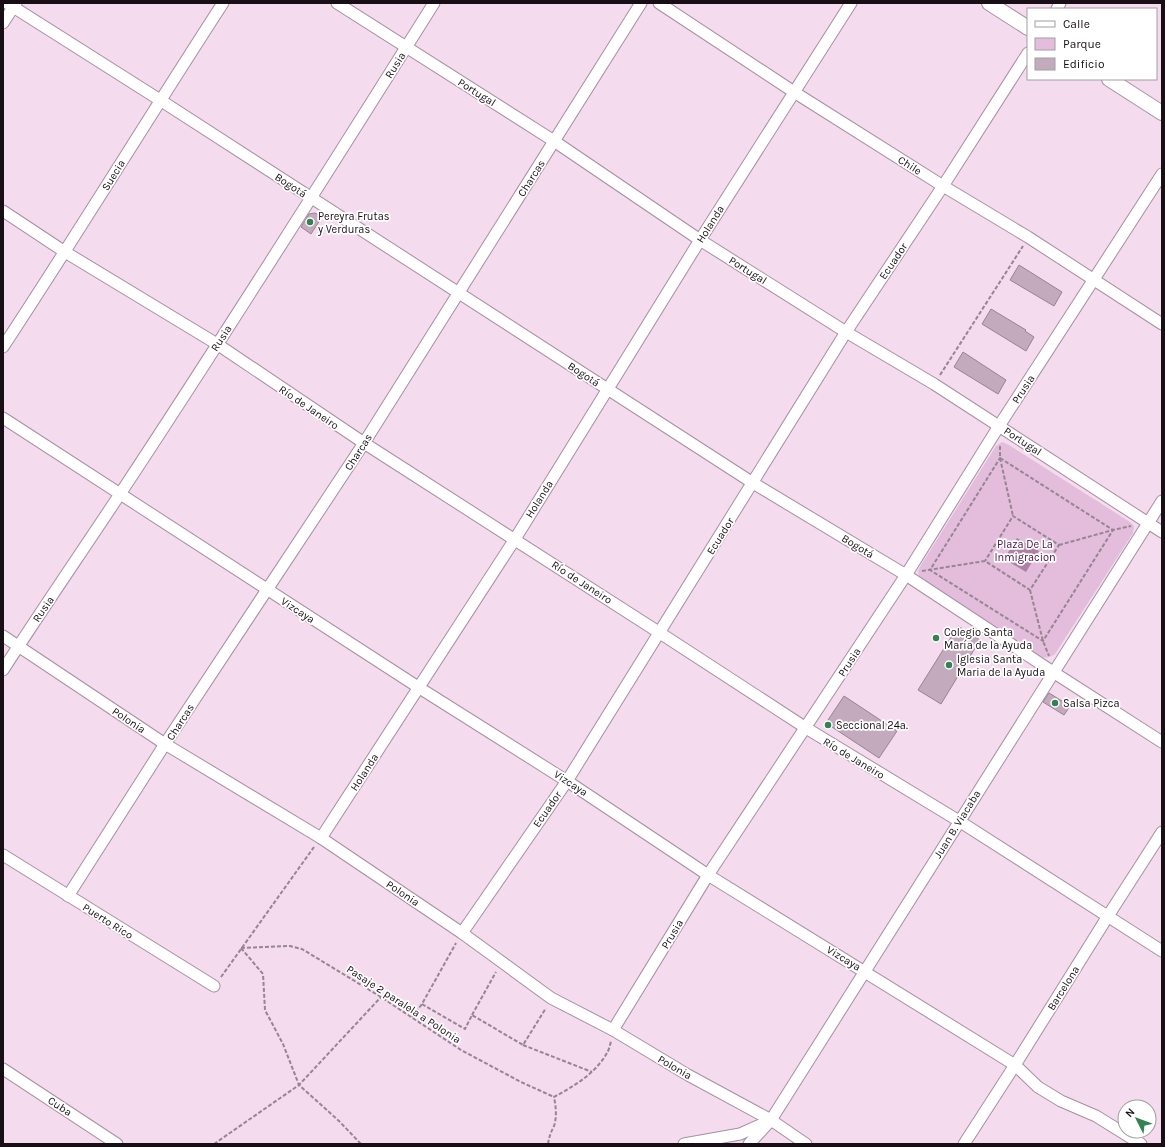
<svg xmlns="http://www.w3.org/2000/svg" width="1165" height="1147" font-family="Karla,sans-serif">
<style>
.green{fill:#e4bddc}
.water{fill:#ad80a4}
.building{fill:#c3abbd;stroke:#998294}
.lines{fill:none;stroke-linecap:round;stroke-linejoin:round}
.minor-casing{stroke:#a68fa1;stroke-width:13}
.tertiary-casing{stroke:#a68fa1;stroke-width:16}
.path{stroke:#968592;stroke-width:2;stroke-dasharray:4 2;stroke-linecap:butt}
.minor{stroke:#fff;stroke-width:11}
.tertiary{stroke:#fff;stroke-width:14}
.poi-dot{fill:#348252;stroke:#fff;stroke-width:1.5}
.labels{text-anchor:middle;stroke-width:3.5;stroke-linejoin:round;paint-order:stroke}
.street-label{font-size:11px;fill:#170f15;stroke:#fff}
.poi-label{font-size:11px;fill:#170f15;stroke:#fff;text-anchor:start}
.park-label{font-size:11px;fill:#470f40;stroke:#fff}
</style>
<rect width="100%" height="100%" fill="#f4dbee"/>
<path class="green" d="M1002,442L1009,445L1130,522L1134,526L1133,533L1055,654C1045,661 1040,656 1031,651L919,576L918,571L921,565L996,446Z"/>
<polygon class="water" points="1017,538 1039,551 1026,572 1004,559"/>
<g class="building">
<polygon points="315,213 322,217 311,234 301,227 309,214"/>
<polygon points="1019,265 1062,292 1054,306 1010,280"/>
<polygon points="991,309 1026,330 1025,331 1034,337 1026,351 982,324"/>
<polygon points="963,352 1006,380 998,394 954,367"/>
<polygon points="958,626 980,640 941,704 918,690"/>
<polygon points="1049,693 1070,706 1064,715 1043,702"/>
<polygon points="844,696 897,731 879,758 826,723"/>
</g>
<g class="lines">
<defs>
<g id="minor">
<polyline points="7,3 160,100 753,483 906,575 1053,672 1162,742"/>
<polyline points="337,3 554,141 700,240 846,332 934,384 1162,532"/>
<polyline points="659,3 794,92 943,186 1028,237 1162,324"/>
<polyline points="1057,9 1060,3"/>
<polyline points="3,23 16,3"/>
<polyline points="3,211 65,252 217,344 364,443 660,633 806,728 959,821 1162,951"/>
<path d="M3,347C78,233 149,117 223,3"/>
<polyline points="3,418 418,687 567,781 708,875 1015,1065 1038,1087 1061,1101 1096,1116 1141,1144"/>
<polyline points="3,636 165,744 321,838 462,933 551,998 613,1030 688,1075 771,1120 806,1144"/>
<path d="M3,670C41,611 81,553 120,494C227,332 331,167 434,3"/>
<polyline points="321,838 515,539 700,240 851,3"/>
<polyline points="3,855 214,986"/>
<polyline points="68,896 165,744 364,443 641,3"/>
<polyline points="462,933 567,781 846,332 943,186 1028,53"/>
<polyline points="613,1030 708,875 906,575 999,426 1162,174"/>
<polyline points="3,1069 117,1144"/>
<polyline points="684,1144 740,1134 767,1122"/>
<polyline points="749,1144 771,1120 1162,501"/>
<polyline points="964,1144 1015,1065 1108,916 1162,832"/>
</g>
<g id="tertiary">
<polyline points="989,3 1028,28"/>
<polyline points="1109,79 1162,113"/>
</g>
</defs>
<use href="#minor" class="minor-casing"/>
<use href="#tertiary" class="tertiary-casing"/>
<g class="path">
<polyline points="940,375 1023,246"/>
<polyline points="1000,446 1000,458 1013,516"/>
<polygon points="1000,458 1113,530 1043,641 930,570"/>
<polyline points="1059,545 1113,530 1131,526"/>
<polyline points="922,571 985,561 1030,590 1059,545 1013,516 985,561"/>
<polyline points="1030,590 1043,641 1049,656"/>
<polyline points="241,948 290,946 302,949 381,997 461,1050 521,1082 554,1097"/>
<polyline points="241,948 263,974 265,1010 283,1044 299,1085 339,1121 361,1144"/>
<polyline points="221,977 314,847"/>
<polyline points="422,1004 465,1029 472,1015 523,1045 546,1008"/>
<polyline points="472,1015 496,972"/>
<polyline points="412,1017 422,1004 456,943"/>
<polyline points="523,1045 592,1072"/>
<polyline points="214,1144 299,1085 381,997"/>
<path d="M548,1144C549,1137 551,1132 554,1126C557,1117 556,1107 554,1097C574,1086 595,1074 607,1053C609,1050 610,1045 611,1041"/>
</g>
<use href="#minor" class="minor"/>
<use href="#tertiary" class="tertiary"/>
</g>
<g class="poi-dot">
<circle cx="310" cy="222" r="4"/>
<circle cx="936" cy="638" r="4"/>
<circle cx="949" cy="665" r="4"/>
<circle cx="1055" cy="703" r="4"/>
<circle cx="828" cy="725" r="4"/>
</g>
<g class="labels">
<g class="street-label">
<text transform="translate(395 65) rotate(-58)" y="4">Rusia</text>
<text transform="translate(477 92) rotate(32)" y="4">Portugal</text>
<text transform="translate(910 165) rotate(32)" y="4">Chile</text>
<text transform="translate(113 175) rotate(-58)" y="4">Suecia</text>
<text transform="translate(531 178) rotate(-58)" y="4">Charcas</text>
<text transform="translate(291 185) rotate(33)" y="4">Bogotá</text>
<text transform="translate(710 224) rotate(-58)" y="4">Holanda</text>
<text transform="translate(893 261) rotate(-56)" y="4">Ecuador</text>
<text transform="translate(748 270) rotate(32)" y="4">Portugal</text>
<text transform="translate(221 338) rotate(-57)" y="4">Rusia</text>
<text transform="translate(584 374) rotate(33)" y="4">Bogotá</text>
<text transform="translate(1023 389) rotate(-57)" y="4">Prusia</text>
<text transform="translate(309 407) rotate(34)" y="4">Río de Janeiro</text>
<text transform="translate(1023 441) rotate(33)" y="4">Portugal</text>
<text transform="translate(358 452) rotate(-57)" y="4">Charcas</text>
<text transform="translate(539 499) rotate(-58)" y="4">Holanda</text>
<text transform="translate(720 536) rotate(-58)" y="4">Ecuador</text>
<text transform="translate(858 546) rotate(31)" y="4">Bogotá</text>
<text transform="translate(582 582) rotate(33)" y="4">Río de Janeiro</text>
<text transform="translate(43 609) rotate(-56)" y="4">Rusia</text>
<text transform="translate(298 610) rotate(33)" y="4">Vizcaya</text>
<text transform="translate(849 662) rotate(-57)" y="4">Prusia</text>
<text transform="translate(129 720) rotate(34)" y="4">Polonia</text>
<text transform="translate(180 722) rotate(-57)" y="4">Charcas</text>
<text transform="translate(854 758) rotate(31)" y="4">Río de Janeiro</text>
<text transform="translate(364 772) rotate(-57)" y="4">Holanda</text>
<text transform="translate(571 783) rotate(33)" y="4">Vizcaya</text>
<text transform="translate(547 809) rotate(-55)" y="4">Ecuador</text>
<text transform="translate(957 824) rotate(-58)" y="4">Juan B. Viacaba</text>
<text transform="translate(403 893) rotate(34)" y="4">Polonia</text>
<text transform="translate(108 921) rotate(32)" y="4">Puerto Rico</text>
<text transform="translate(672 934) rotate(-59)" y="4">Prusia</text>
<text transform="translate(844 958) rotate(31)" y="4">Vizcaya</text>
<text transform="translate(1063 988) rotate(-58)" y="4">Barcelona</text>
<text transform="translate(404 1004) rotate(33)" y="4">Pasaje 2 paralela a Polonia</text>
<text transform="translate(675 1067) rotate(30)" y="4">Polonia</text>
<text transform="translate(60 1106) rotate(33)" y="4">Cuba</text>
</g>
<g class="poi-label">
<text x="318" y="220">Pereyra Frutas<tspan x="318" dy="13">y Verduras</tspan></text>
<text x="944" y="636">Colegio Santa<tspan x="944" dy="13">María de la Ayuda</tspan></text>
<text x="957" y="663">Iglesia Santa<tspan x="957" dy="13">Maria de la Ayuda</tspan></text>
<text x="1063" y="707">Salsa Pizca</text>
<text x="836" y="729">Seccional 24a.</text>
</g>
<g class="park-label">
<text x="1025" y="548">Plaza De La<tspan x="1025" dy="13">Inmigracion</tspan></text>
</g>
</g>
<rect width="1165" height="1147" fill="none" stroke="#170f15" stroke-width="8"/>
<rect x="1027" y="8" width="130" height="72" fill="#ffffff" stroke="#a29fa1"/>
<rect x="1035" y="21" width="20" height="6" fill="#ffffff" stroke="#a29fa1"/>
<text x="1063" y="28" font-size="12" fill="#170f15">Calle</text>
<rect x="1035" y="38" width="20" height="12" fill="#e4bddc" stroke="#a29fa1"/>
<text x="1063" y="48" font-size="12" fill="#170f15">Parque</text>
<rect x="1035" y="58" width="20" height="12" fill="#c3abbd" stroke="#a29fa1"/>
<text x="1063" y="68" font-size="12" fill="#170f15">Edificio</text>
<g transform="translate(1137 1119) rotate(312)"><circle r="19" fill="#ffffff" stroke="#a29fa1"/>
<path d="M0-3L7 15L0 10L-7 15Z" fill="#348252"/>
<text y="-6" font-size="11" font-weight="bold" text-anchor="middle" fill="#170f15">N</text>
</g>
</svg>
